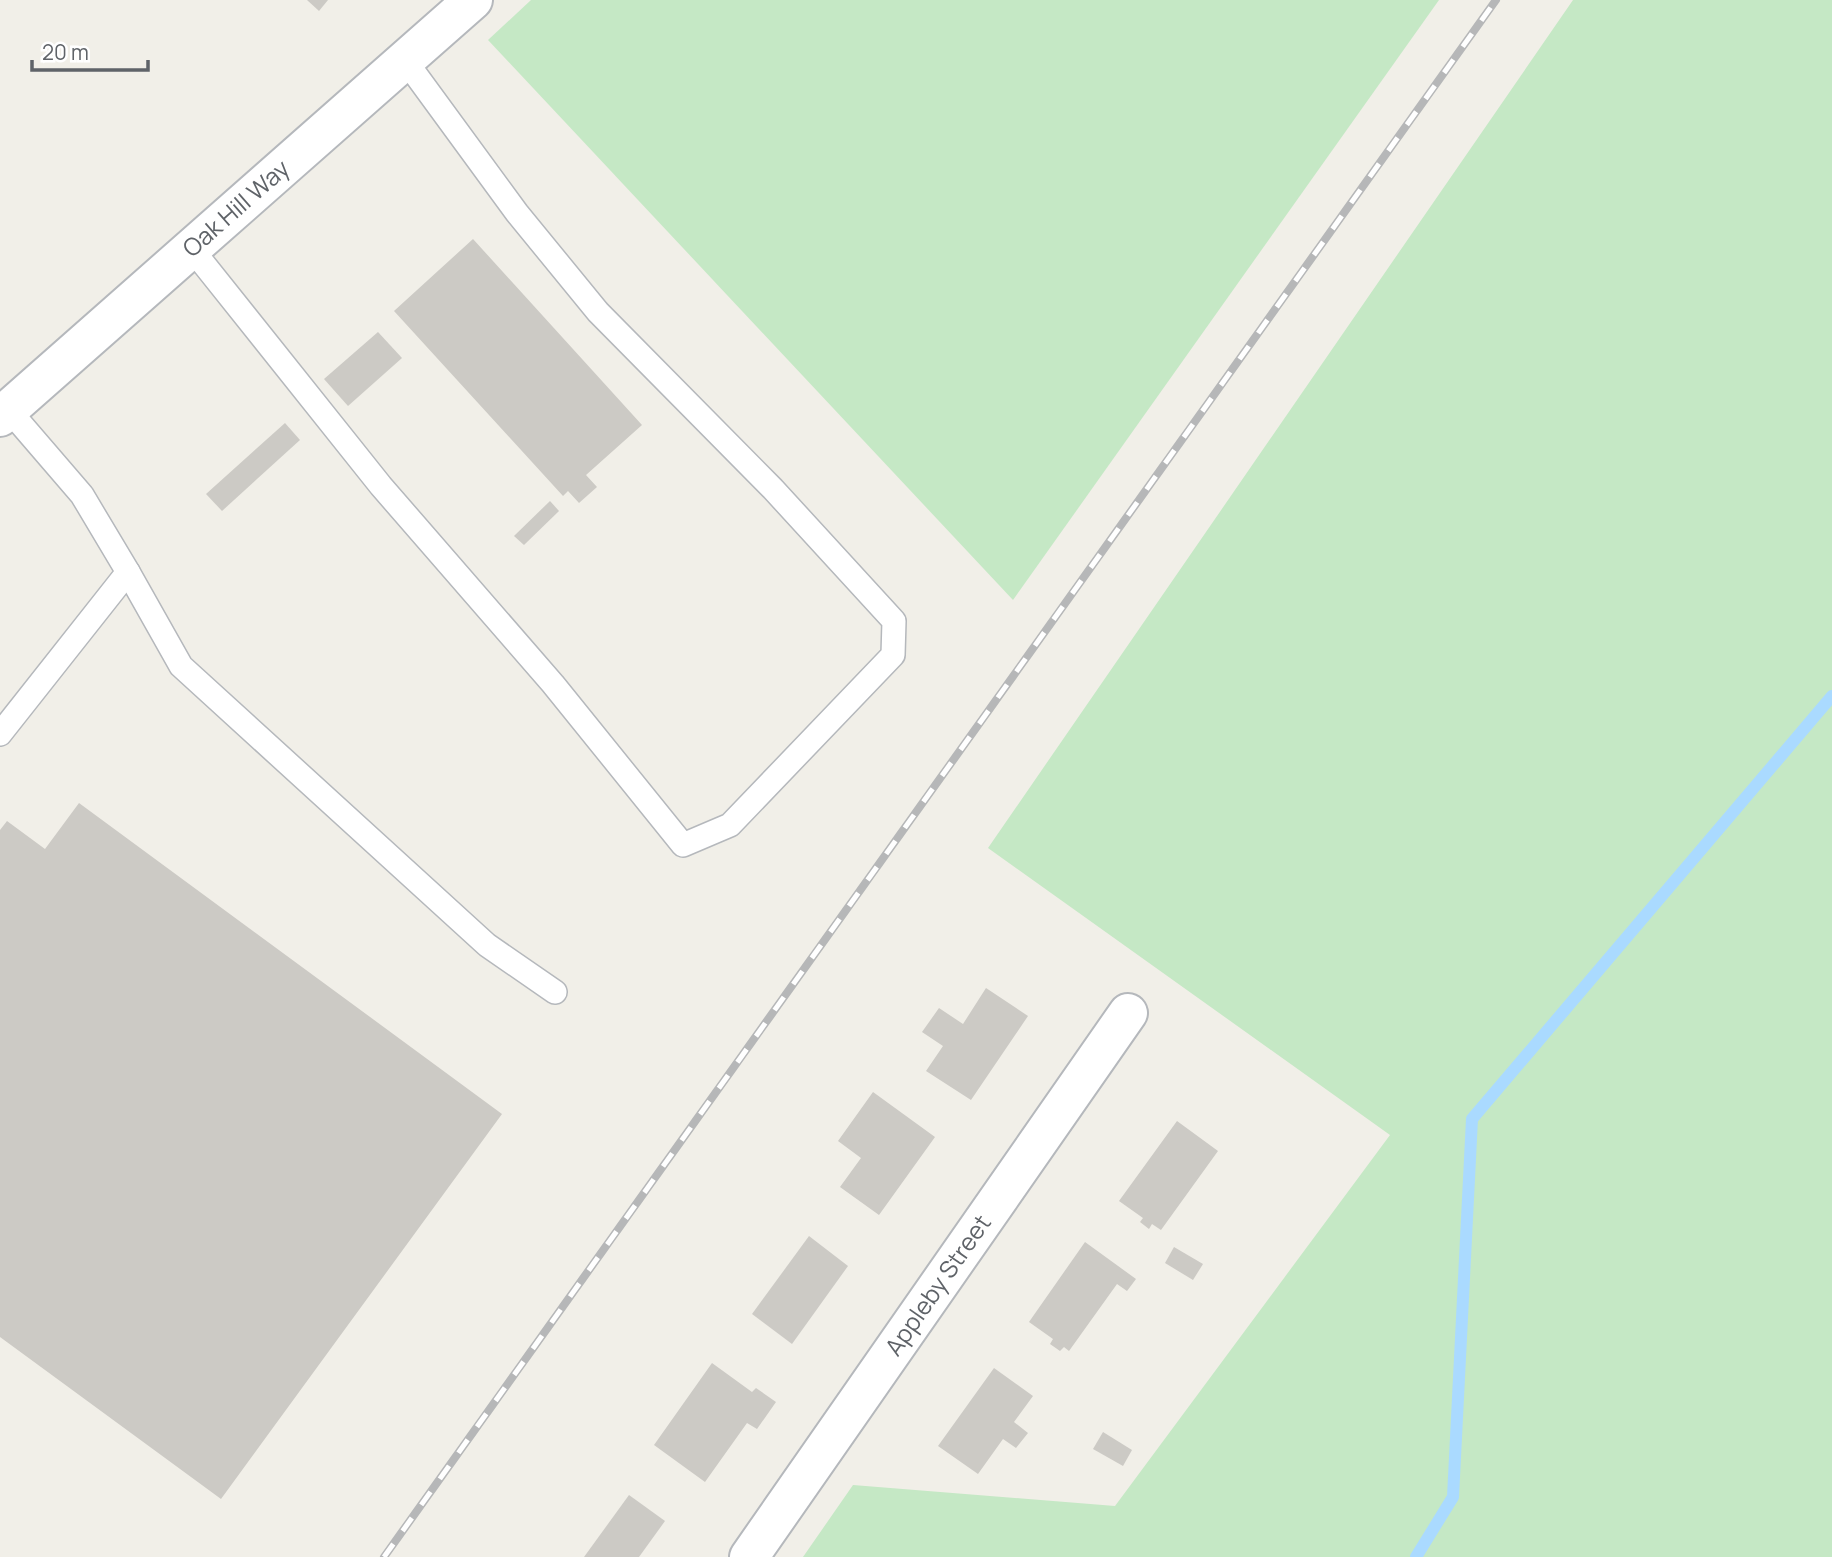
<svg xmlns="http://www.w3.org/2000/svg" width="1832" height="1557" font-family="Manrope,sans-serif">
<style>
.green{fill:#c5e8c5}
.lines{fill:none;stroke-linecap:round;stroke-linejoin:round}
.stream{stroke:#aadaff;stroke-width:12}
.building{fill:#cccac5}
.service-casing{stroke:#b5b8bc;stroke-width:26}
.minor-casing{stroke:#b5b8bc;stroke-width:42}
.service{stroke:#fff;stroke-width:23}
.minor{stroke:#fff;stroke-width:38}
.rail-casing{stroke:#b6b7b8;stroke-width:8}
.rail{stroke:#fff;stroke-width:5;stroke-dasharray:16;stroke-linecap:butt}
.labels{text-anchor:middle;stroke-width:5;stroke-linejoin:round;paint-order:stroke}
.street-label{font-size:24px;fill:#5f6368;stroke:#fff}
</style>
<rect width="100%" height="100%" fill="#f1efe8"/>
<g class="green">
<polygon points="531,0 1439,0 1013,600 488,40"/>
<polygon points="1573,0 1832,0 1832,1557 803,1557 853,1485 1115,1506 1390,1135 988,848"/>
</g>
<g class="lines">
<polyline class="stream" points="1416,1557 1453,1497 1472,1119 1832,696"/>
</g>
<g class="building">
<polygon points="307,0 328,0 319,11"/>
<polygon points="473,239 642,425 586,475 597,487 579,503 568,491 563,496 394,311"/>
<polygon points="378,332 402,358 348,406 324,379"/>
<polygon points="285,423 300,440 222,511 206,494"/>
<polygon points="550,501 559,511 524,545 514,536"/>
<polygon points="79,803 502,1114 221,1499 0,1337 0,830 7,821 45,849"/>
<polygon points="986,988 1028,1016 971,1100 926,1071 943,1046 922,1032 939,1008 963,1024"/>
<polygon points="873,1092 935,1137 879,1215 840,1187 861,1158 838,1141"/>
<polygon points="1177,1121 1218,1151 1161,1230 1152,1224 1149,1229 1140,1222 1143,1218 1119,1201"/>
<polygon points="809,1236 848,1266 792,1344 752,1314"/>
<polygon points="1085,1242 1136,1279 1127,1291 1117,1284 1069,1351 1064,1347 1060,1351 1050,1344 1053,1339 1029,1322"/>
<polygon points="1174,1247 1203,1264 1193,1280 1165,1263"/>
<polygon points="712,1363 752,1392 756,1388 776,1402 757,1429 747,1423 705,1482 654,1445"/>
<polygon points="994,1368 1033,1396 1014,1422 1028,1433 1016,1448 1003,1439 978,1474 938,1446"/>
<polygon points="1103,1432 1132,1450 1123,1466 1093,1449"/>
<polygon points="629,1495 665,1521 639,1557 584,1557"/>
</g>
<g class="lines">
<defs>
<g id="service">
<polyline points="191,248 381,486 553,684 683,845 730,825 893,655 894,621 773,489 598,312 517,213 405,60"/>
<polyline points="128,572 181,666 487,945 555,992"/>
<polyline points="0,734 128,572 82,495 8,409"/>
</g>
<g id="minor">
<path id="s1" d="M0,417L473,0"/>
<path id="s2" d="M749,1557L1128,1013"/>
</g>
</defs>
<use href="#service" class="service-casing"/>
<use href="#minor" class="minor-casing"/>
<use href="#service" class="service"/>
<use href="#minor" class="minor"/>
<defs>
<polyline id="rail" points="384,1557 1496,0"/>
</defs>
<use href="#rail" class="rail-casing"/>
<use href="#rail" class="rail"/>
</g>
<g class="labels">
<g class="street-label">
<text dy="8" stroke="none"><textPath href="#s1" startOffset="315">Oak Hill Way</textPath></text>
<text dy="8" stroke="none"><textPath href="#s2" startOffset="331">Appleby Street</textPath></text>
</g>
</g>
<path d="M32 60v10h116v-10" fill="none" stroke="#5f6368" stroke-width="3.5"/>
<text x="42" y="60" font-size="21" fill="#5f6368" stroke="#ffffff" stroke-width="5" paint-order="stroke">20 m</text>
</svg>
